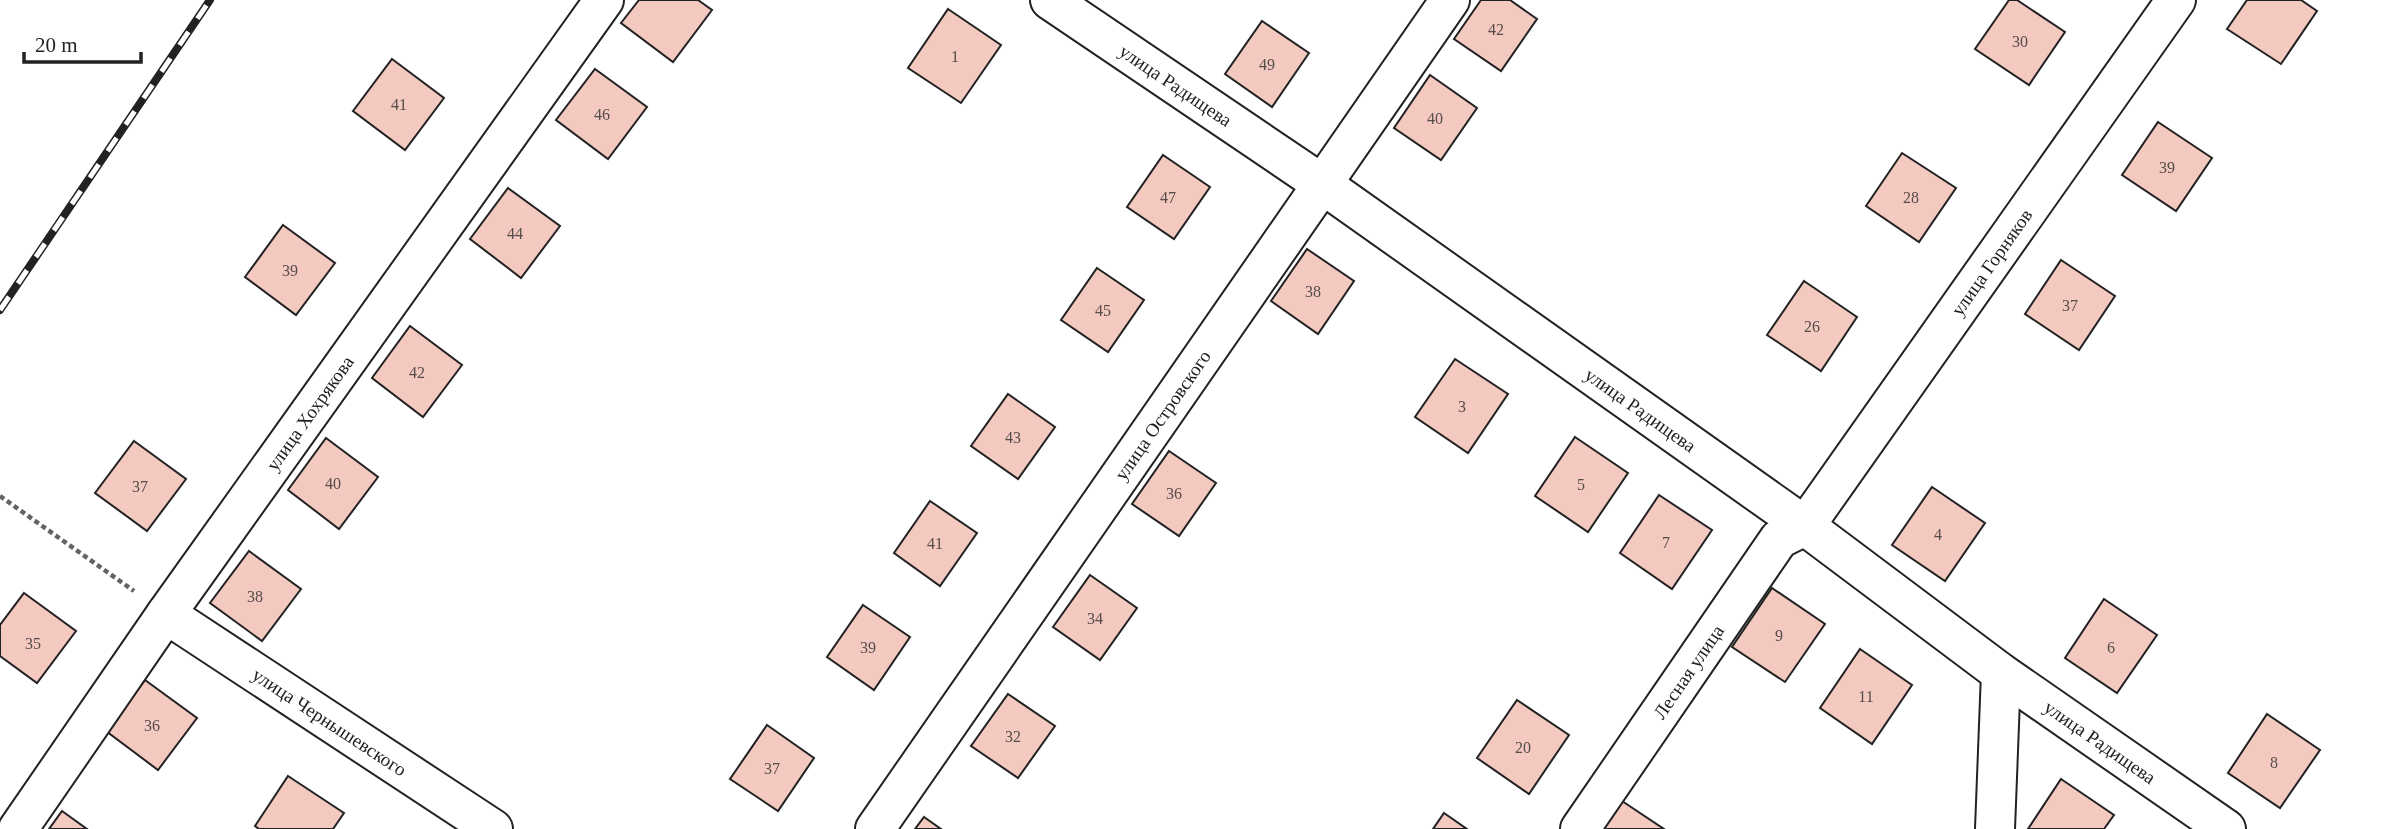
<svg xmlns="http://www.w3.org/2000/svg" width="2383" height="829" font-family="Georgia,serif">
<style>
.building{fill:#f3c9c0;stroke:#222;stroke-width:2}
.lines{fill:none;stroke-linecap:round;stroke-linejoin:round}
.minor-casing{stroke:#222;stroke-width:42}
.path{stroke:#646464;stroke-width:4.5;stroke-dasharray:5 3.5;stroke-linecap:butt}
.minor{stroke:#fff;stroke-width:38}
.rail-casing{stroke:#222;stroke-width:8}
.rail{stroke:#fff;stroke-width:5;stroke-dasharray:16;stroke-linecap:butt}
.labels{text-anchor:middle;stroke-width:5;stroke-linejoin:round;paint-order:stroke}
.number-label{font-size:16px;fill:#564c4a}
.street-label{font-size:19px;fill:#222;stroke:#fff}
</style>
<rect width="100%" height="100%" fill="#fff"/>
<g class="building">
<polygon points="639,0 698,0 712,10 673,62 621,23"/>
<polygon points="1481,0 1510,0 1537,19 1501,71 1454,39"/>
<polygon points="2009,0 2017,0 2065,32 2029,85 1975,49"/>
<polygon points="2247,0 2301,0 2317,11 2281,64 2227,29"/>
<polygon points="948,9 1001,45 961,103 908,68"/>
<polygon points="1262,21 1309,53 1272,107 1225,74"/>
<polygon points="392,59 444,98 405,150 353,111"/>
<polygon points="595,69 647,107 608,159 556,120"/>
<polygon points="1430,75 1477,108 1441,160 1394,128"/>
<polygon points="2158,122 2212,158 2176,211 2122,175"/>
<polygon points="1902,153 1956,188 1919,242 1866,206"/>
<polygon points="1163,155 1210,187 1174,239 1127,207"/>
<polygon points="508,188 560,226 521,278 470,239"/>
<polygon points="283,225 335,263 296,315 245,277"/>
<polygon points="1307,249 1354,281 1318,334 1271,301"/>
<polygon points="2061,260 2115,296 2079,350 2025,314"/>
<polygon points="1097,268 1144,300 1108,352 1061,320"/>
<polygon points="1804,281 1857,317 1821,371 1767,335"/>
<polygon points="410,326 462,365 423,417 372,378"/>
<polygon points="1455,359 1508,394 1468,453 1415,417"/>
<polygon points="1008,394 1055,427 1018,479 971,446"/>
<polygon points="1575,437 1628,473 1588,532 1535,496"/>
<polygon points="326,438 378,477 339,529 288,490"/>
<polygon points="134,441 186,479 147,531 95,493"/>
<polygon points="1169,451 1216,483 1179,536 1132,504"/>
<polygon points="1932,487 1985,523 1945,581 1892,545"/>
<polygon points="1659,495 1712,530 1672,589 1620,553"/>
<polygon points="930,501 977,533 940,586 894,553"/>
<polygon points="249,551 301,589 262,641 210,603"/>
<polygon points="1090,575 1137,608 1100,660 1053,627"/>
<polygon points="1772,588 1825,624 1785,682 1732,647"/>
<polygon points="24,593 76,631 37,683 0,656 0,625"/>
<polygon points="2104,599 2157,635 2117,693 2065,658"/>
<polygon points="863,605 910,637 874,690 827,657"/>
<polygon points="1860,649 1912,685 1872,744 1820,708"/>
<polygon points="145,680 197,718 158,770 106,731"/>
<polygon points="1008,694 1055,726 1018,778 971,746"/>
<polygon points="1517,700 1569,735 1529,794 1477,758"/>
<polygon points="2267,714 2320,750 2280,808 2228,773"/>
<polygon points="767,725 814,758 778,811 730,779"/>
<polygon points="288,776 344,813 333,829 259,829 255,826"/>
<polygon points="2061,779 2114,815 2104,829 2028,829"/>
<polygon points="1616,797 1664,829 1595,829"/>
<polygon points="62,811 87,829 49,829"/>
<polygon points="1444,813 1467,829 1433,829"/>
<polygon points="924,817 941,829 915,829"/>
</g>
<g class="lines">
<defs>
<g id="minor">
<path id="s1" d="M1050,0L1322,184L1805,526L2001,673L2226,829"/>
<path id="s2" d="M166,614L493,829"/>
<path id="s3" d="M18,829L166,614L604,0"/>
<path id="s4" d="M875,829L1450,0"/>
<path id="s5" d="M1580,829L1779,539L1805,526L2176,0"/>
<polyline points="1995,829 2001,673"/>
</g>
</defs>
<use href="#minor" class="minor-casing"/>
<polyline class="path" points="0,496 134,591"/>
<use href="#minor" class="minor"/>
<defs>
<polyline id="rail" points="0,310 210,0"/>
</defs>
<use href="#rail" class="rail-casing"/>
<use href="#rail" class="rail"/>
</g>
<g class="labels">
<g class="number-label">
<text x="1496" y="35">42</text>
<text x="2020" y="47">30</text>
<text x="955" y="62">1</text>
<text x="1267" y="70">49</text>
<text x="399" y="110">41</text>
<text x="602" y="120">46</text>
<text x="1435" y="124">40</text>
<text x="2167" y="173">39</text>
<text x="1168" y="203">47</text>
<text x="1911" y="203">28</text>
<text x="515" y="239">44</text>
<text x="290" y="276">39</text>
<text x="1313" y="297">38</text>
<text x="2070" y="311">37</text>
<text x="1103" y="316">45</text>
<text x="1812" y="332">26</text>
<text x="417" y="378">42</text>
<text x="1462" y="412">3</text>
<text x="1013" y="443">43</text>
<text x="333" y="489">40</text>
<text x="1581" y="490">5</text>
<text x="140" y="492">37</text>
<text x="1174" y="499">36</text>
<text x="1938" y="540">4</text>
<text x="1666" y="548">7</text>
<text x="935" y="549">41</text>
<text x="255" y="602">38</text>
<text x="1095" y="624">34</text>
<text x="1779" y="641">9</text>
<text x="33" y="649">35</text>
<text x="868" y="653">39</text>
<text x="2111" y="653">6</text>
<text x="1866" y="702">11</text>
<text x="152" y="731">36</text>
<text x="1013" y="742">32</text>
<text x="1523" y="753">20</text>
<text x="2274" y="768">8</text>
<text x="772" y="774">37</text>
</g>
<g class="street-label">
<text dy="7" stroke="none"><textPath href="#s1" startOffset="152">улица Радищева</textPath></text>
<text dy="7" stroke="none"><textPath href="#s5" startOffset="704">улица Горняков</textPath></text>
<text dy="7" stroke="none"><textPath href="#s1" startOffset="719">улица Радищева</textPath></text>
<text dy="7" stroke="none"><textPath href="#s3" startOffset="508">улица Хохрякова</textPath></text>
<text dy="7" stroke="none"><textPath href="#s4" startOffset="504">улица Островского</textPath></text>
<text dy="7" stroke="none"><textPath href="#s5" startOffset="191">Лесная улица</textPath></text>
<text dy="7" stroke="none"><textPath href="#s2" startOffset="196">улица Чернышевского</textPath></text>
<text dy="7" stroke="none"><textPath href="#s1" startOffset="1286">улица Радищева</textPath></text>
</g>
</g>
<path d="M24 52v10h117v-10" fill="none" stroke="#222222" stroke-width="3.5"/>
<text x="35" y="52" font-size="21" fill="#222222" stroke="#ffffff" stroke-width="5" paint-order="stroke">20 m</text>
</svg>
